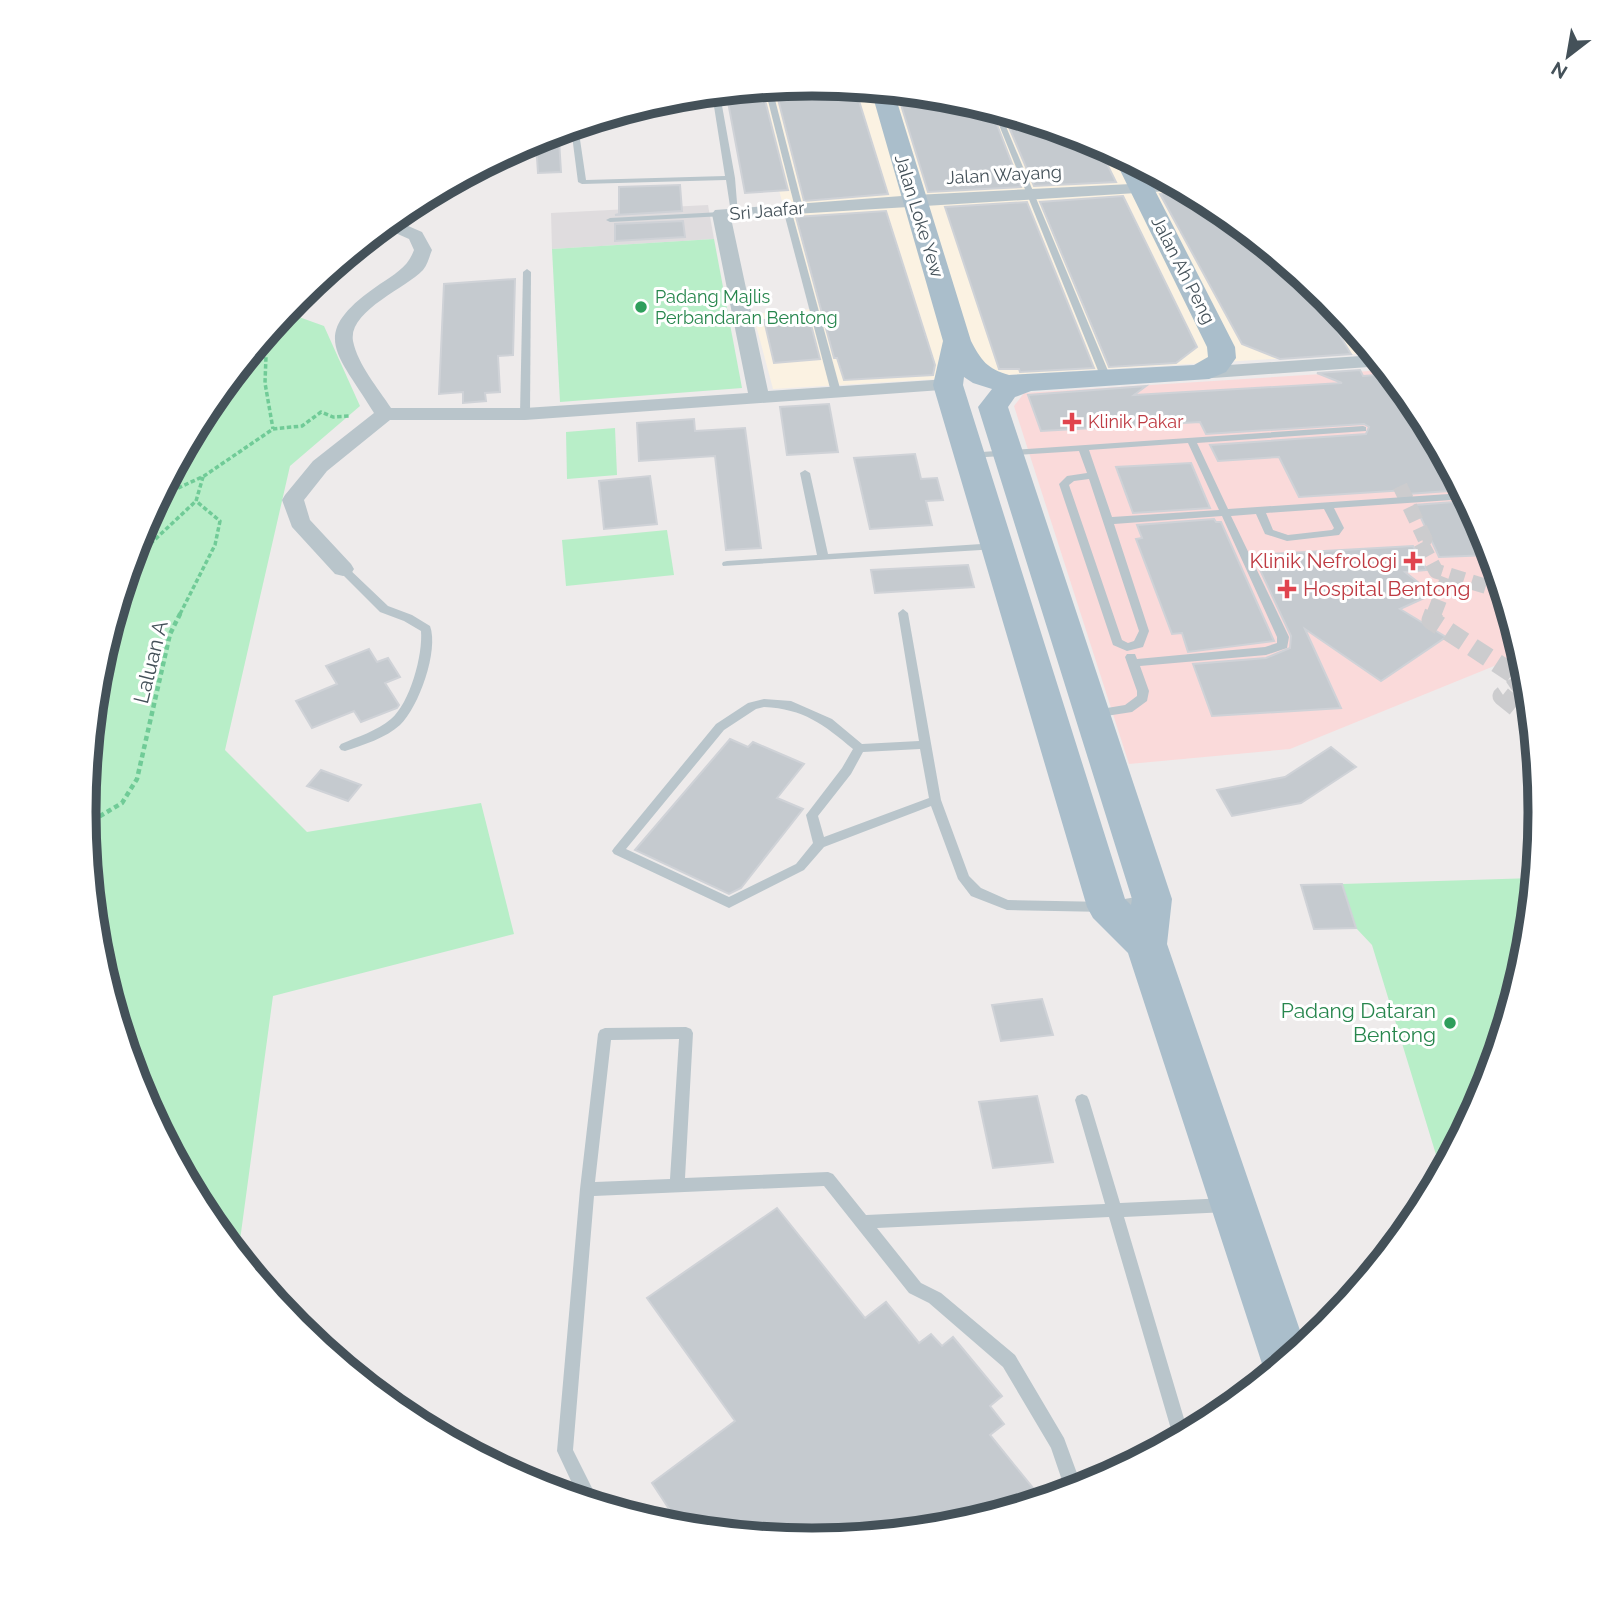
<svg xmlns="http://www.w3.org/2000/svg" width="1624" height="1624" font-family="Raleway,sans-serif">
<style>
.commercial{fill:#fbf2e2}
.education{fill:#dfdcde}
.medical{fill:#fadada}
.green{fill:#b8eec8}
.building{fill:#c5cacf;stroke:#cfd2d7;stroke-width:2}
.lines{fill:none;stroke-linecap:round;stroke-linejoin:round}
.pedestrian-tunnel-far1{stroke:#ccccce;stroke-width:15;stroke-dasharray:15 8;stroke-linecap:butt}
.pedestrian-tunnel{stroke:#ccccce;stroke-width:19;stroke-dasharray:19 10;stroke-linecap:butt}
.path-far1{stroke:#70cb97;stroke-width:3.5;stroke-dasharray:4.5 2.5;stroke-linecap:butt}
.path{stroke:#70cb97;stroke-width:4.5;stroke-dasharray:5 3.5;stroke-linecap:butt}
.service{fill:#b9c5cb;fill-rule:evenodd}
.minor{fill:#b9c5cb;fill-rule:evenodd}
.primary{fill:#aabecb;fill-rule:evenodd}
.leisure-dot{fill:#2e9e5b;stroke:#fff;stroke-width:2.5}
.health-dot{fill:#e0444e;stroke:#fff;stroke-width:2.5}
.labels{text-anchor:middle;stroke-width:6;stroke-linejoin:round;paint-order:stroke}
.far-street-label{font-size:18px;fill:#445159;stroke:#fff}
.far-leisure-label{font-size:18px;fill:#27864d;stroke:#fff;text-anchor:start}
.far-health-label{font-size:18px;fill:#be3a42;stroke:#fff;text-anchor:start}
.health-label{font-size:21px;fill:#be3a42;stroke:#fff;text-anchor:end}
.street-label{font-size:21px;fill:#445159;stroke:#fff}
.leisure-label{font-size:21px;fill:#27864d;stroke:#fff;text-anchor:end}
.rim{fill:none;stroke:#445159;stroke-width:9}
</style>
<rect width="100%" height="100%" fill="#eeebeb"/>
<polygon class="commercial" points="812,84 954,98 1091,140 1217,207 1327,298 1372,353 773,389 753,314 811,309 752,90"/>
<polygon class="education" points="708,205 714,239 552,249 551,213"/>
<polygon class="medical" points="1386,370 1418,408 1485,534 1518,645 1509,660 1290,749 1129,764 1014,406 1024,393"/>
<g class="green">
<polygon points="714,239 742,388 560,402 552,249"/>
<polygon points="285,312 324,326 360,406 290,466 225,750 307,832 481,803 514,934 273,996 238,1255 206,1216 139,1090 98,954 84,812 98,670 140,533 207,407"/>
<polygon points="615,428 617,475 567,479 566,432"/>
<polygon points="667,530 674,575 566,586 562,540"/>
<polygon points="1533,878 1526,954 1484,1091 1441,1171 1372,945 1356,928 1342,884"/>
</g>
<g class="building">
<polygon points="812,84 855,88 888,194 804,201 778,99 780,99 777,87"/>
<polygon points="897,92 954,98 991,109 1021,187 928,192"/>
<polygon points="765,100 788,190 745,193 728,102"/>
<polygon points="1003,113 1091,140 1115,152 1113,161 1107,164 1116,182 1034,186"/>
<polygon points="559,140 561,172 538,173 536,142"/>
<polygon points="680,185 682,211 615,215 619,214 619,187"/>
<polygon points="1187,191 1217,207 1308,282 1351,354 1280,359 1242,344 1160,194"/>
<polygon points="1123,196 1197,347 1176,363 1109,367 1040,202"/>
<polygon points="1027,202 1094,368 1020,372 1019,369 999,369 945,207"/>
<polygon points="886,211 935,365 933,375 844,380 837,358 834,358 796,217"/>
<polygon points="683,221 685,237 615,241 615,224"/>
<polygon points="515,279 513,355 498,356 500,392 485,393 486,401 463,403 463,392 439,394 444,284"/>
<polygon points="809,317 820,359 774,363 764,320"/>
<polygon points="1360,370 1363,376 1390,374 1418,408 1462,490 1408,494 1406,490 1299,497 1279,457 1218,461 1210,445 1366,434 1369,427 1364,424 1206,434 1200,422 1041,431 1028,395 1146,386 1134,395 1342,383 1317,373"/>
<polygon points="829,404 838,452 787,455 780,407"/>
<polygon points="694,419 695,431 745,428 761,548 726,550 715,456 639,461 637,423"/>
<polygon points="915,454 921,479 937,478 943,500 926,501 932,525 870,529 854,458"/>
<polygon points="1191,463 1210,508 1133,513 1116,467"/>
<polygon points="650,476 657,524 604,529 599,481"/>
<polygon points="1467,501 1485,534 1491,555 1439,557 1415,505"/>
<polygon points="1214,519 1216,522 1221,522 1274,641 1188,652 1182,633 1172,634 1136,539 1142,538 1137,525"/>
<polygon points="1413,546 1427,570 1405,572 1433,594 1400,609 1446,637 1381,681 1305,629 1341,708 1212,716 1193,664 1266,658 1290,648 1291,636 1253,555"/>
<polygon points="968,565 974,587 875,593 871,570"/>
<polygon points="369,649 377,662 388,658 400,677 385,683 399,705 397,708 361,722 354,711 312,728 296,701 337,684 326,666"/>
<polygon points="730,739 748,747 753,742 804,764 777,798 803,809 741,888 729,894 635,850"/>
<polygon points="1331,747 1356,767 1301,803 1232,816 1217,790 1285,777"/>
<polygon points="321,770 361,785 348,801 307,786"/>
<polygon points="1342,884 1356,928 1314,929 1301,885"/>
<polygon points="1042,999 1053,1035 1001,1041 992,1005"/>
<polygon points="1037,1096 1053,1162 993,1168 979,1102"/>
<polygon points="777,1208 865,1318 886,1302 919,1343 931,1334 942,1346 953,1337 1002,1396 990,1406 1004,1424 990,1435 1042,1499 954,1526 812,1540 681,1527 652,1483 735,1421 647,1298"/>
</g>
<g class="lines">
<g class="pedestrian-tunnel-far1">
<polyline points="1400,486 1425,539 1419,539 1436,571 1491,588"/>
<polyline points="1434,614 1449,575"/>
</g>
<polyline class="pedestrian-tunnel" points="1434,612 1431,620 1524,681 1502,696 1528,717"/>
<g class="path-far1">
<polyline points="256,348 266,356 265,383 273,429"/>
<polyline points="159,497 204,476 273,429 302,426 321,412 333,417 349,416"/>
<polyline points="196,501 203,477"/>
<polyline points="120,599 148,546 196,501"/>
<polyline points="180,614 215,545 220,521 196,501"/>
</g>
<polyline class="path" points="85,825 122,803 137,779 170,634 181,612"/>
<g class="service">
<polygon points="772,88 803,208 799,210 795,208 765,89"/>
<polygon points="726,92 721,100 735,178 738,215 731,213 726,180 582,184 578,182 571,128 578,126 586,180 725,176 713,100 719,93"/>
<polygon points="993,110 1000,112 1111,378 1109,380 1106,381 1101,378"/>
<polygon points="784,207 791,209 841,392 839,394 833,394 831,392 783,209"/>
<polygon points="721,212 725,214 724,216 610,222 606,220 610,218"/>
<polygon points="527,269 531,272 530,414 525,417 520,414 523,272"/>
<polygon points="1362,342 1363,342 1379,363 1373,363 1361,344"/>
<path d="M1363,426L1366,427V431L1197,443L1228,509L1463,493L1466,499L1334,508L1344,528L1339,535L1287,541L1265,534L1256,514L1231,516L1289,637L1287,648L1266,655L1140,666L1149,691L1147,701L1132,712L1093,718L1089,717L1087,714L1089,711L1125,705L1137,696V691L1125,657L1127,654H1135L1137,659L1265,647L1277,643V637L1222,516L1114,524L1149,631L1143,647L1127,651L1113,645L1059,484L1067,476L1087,473L1079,451L970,458L965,455L967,453ZM1188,443L1219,510L1112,517L1089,450ZM1089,479L1139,631L1134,641L1128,643L1122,640L1069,485L1074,481ZM1324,509L1334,528L1332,530L1288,535L1273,530L1266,513Z"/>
<polygon points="805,470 810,473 828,554 997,543 1002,546 997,549 723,566 722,564 723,562 727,561 817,555 800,473"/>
<path d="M343,566L347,567L388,606L412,615L430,626C439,650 419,707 400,725C386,738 363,745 345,751L341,750L339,747L341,744C357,737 377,731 391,719C410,703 423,655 421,631L404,621L380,612L339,571L338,569Z"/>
<path d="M903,609L908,613L941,800L969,876L981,888L1008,900L1107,902L1148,895L1153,896L1154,900L1153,904L1107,912L1007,910L971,896L958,879L931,806L824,847L804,870L729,908L614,854L612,851L614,848L716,724L748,703L764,699L791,701L832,719L862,744L919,741L898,613ZM764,707C804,709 823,724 853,749L842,768L806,815L813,843L796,864L729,897L626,849L724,730L756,709ZM920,749L929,798L824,837L818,816L851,774L863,752Z"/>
<path d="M686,1027L691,1029L693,1033L685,1178L828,1172L833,1174L866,1215L1105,1204L1075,1100L1077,1096L1082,1094L1087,1096L1089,1100L1120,1203L1227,1198L1232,1200L1234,1205L1232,1210L1227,1212L1124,1217L1188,1432L1174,1440L1173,1436L1109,1217L877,1228L921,1283L941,1293L1015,1355L1064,1438L1082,1487L1066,1492L1051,1448L1003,1367L929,1303L909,1293L824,1186L594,1196L573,1450L599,1502L598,1504L579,1498L557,1451L580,1189L598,1034L600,1030L605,1028ZM679,1039L670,1179L595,1182L611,1040Z"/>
</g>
<g class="minor">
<path d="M1171,182L1185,190L731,218L768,391L948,379L955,381L958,385L955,389L525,420H390L327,471L304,500L310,520L351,564L354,569L351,574L343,576L335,574L292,527L282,500L285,495L313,461L374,413C336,351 307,334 380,284C395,274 408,267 414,250L409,239L382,227L392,219L422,232L432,250C429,257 428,264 423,270C405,289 348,311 353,341C358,365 378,388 391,408H525L748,393L712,214L715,210L915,195Z"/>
<polygon points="1375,355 1383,366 1199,379 1189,373 1199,367"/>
</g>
<path class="primary" d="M871,90L894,92L971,341C981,360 987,369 1009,375L1194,365L1208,357L1207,347L1114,158L1117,154L1143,167L1235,347L1236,358L1226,372L1209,379L1031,391L1015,397L1008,407L1172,899L1167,944L1305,1345L1266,1376L1128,953L1093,918L1087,907L933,385L943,341ZM964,377L973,383L992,389L978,407L1132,899L1131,905L1125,899L963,385Z"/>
</g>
<g class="leisure-dot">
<circle cx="641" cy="307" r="7"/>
<circle cx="1450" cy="1023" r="7"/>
</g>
<g class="health-dot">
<path d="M1068.5 411.5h7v7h7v7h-7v7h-7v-7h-7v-7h7z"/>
<path d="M1409.5 550.5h7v7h7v7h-7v7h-7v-7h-7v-7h7z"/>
<path d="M1283.5 578.5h7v7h7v7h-7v7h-7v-7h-7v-7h7z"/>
</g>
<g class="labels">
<g class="far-street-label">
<text transform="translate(1004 175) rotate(-3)" y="6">Jalan Wayang</text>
<text transform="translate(767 211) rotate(-5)" y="6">Sri Jaafar</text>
<text transform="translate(919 216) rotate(73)" y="6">Jalan Loke Yew</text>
<text transform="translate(1183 270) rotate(63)" y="6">Jalan Ah Peng</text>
</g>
<g class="far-leisure-label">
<text x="655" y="303">Padang Majlis<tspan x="655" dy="21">Perbandaran Bentong</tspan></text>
</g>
<g class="far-health-label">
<text x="1088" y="428">Klinik Pakar</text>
</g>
<g class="health-label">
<text x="1397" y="568">Klinik Nefrologi</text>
<text x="1303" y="596" text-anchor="start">Hospital Bentong</text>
</g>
<g class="street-label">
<text transform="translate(151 662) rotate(-76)" y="7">Laluan A</text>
</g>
<g class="leisure-label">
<text x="1436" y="1018">Padang Dataran<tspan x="1436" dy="24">Bentong</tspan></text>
</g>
</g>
<path d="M0 0H1624V1624H0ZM96 812a716 716 0 1 1 1432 0a716 716 0 1 1-1432 0Z" fill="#fff" fill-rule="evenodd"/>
<path class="rim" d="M96 812a716 716 0 1 1 1432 0a716 716 0 1 1-1432 0Z"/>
<g transform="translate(1568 56) rotate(211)" stroke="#ffffff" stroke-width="5" paint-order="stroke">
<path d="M0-5L12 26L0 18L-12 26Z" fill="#445159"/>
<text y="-10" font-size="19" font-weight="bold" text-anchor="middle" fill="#445159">N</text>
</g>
</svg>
